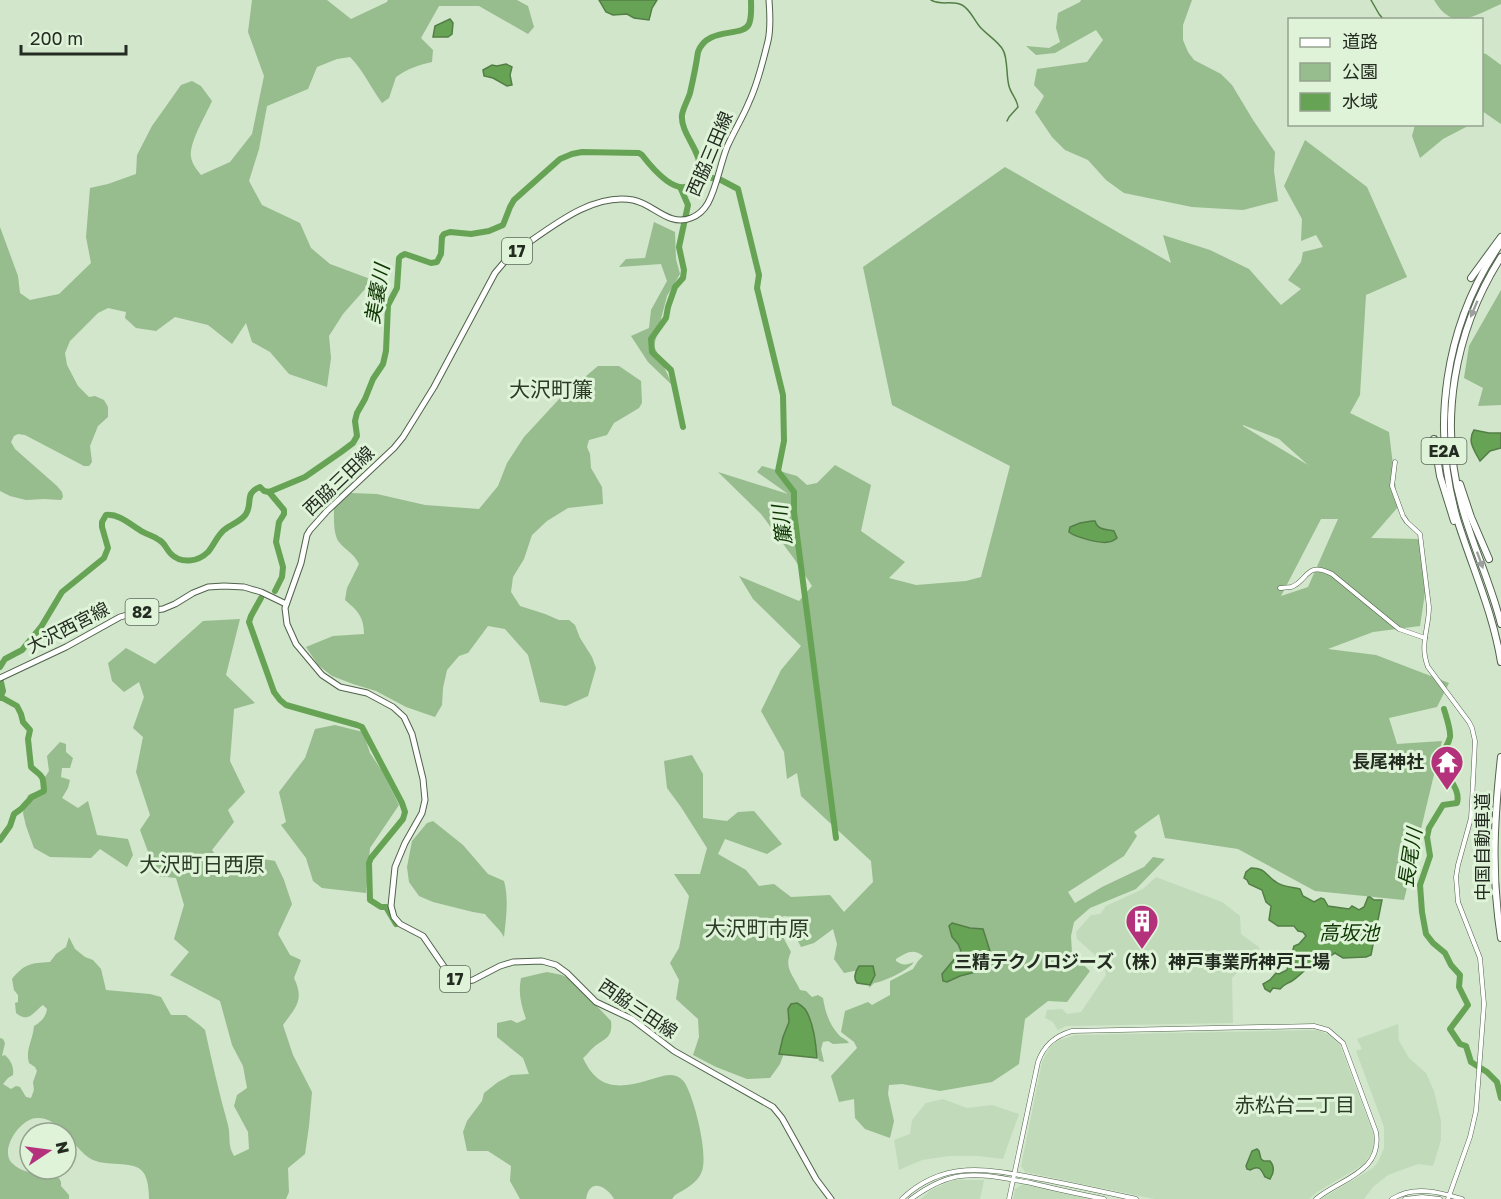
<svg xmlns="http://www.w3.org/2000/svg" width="1501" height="1199" font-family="'Golos Text','Noto Sans JP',sans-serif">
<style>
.built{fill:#c1dbba}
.green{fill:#97bc8d;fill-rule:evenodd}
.water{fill:#67a355;stroke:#537f46;stroke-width:1.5}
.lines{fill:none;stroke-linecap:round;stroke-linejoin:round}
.stream{stroke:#537f46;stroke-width:1.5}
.river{stroke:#67a355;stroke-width:6}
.minor-casing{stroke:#50624b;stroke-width:5}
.major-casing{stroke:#50624b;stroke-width:7}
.highway-casing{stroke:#50624b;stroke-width:8}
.minor{stroke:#fff;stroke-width:4}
.major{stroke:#fff;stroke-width:5}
.highway{stroke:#fff;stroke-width:6}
.oneway{fill:#9ca09c}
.labels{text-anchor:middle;stroke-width:6;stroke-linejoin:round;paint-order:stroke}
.shield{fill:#def3d8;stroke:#5c6859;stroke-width:1.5}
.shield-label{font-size:16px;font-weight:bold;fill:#242c22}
.street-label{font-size:18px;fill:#242c22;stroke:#def3d8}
.poi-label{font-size:18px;font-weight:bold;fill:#242c22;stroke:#def3d8;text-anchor:end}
.water-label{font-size:20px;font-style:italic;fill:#0d3600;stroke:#def3d8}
.neighbourhood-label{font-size:20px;fill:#2b3b26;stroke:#def3d8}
.quarter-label{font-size:21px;fill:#2b3b26;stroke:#def3d8}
</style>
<rect width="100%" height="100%" fill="#d1e6cb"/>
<g class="built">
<polygon points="1156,877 1222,902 1240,916 1241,934 1260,948 1232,978 1233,1023 1066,1026 1058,1030 1053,1022 1045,1018 1047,1010 1062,1009 1067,1014 1081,1012 1106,975 1103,962 1077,939 1076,932 1091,915 1100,914 1106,906 1143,889"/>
<polygon points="1398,1024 1399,1041 1409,1058 1426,1073 1434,1091 1441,1121 1441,1140 1433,1166 1418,1164 1388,1175 1373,1187 1364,1199 1321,1199 1373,1168 1378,1162 1384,1148 1384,1127 1356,1051 1362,1049 1357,1039"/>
<polygon points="1317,1030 1330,1035 1340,1045 1373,1133 1374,1143 1372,1152 1363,1165 1317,1192 1309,1199 1154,1199 1025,1172 1021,1166 1042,1062 1050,1047 1057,1041 1075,1035"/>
<polygon points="943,1099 967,1108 992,1105 1019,1114 1003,1159 978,1156 949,1156 922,1160 899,1170 894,1140 910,1134 912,1120 926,1103"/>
<polygon points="953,1180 984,1180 980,1199 921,1199 931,1190"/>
<polygon points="1023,1184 1062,1193 1091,1199 1013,1199 1015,1189"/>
</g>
<g class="green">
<path d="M252,0H327L351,19L387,2L388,0H517L528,6L534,27L528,34L479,6H439L421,38L433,50L432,62C418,65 407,69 396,77L389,98L382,103C371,88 363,70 350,57L337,59L317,67L308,89L267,106L259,149L249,181L262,205L300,223L311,248L330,264L373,280L343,314L329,336L331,358L327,387L289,374L270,352L252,342L246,323L232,344L208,325L175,317L156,331L136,328L125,318L126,312L108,308L98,313L70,341L65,353L67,365L78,386L89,397L95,396L104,400L108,407V417L98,426L90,446L92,462L89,466H84L25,435L18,434L14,436L11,442L15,449L57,486L62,492L63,497L61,500L44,499L26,500L10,496L0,491V227L18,276L20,293L30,300L59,294L91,263L86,237L90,188L108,184L136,174L137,155L152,126L181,85L192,81L201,86L212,101C206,115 189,142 191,157C192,164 197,170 201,175L230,162L252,134L264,76L248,32Z"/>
<polygon points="1081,0 1192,0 1183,25 1183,40 1188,52 1194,60 1221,74 1232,85 1253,120 1275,152 1274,171 1278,201 1243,210 1192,207 1124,193 1106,180 1088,160 1065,150 1052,137 1035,112 1044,96 1034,85 1037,69 1087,62 1103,40 1096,30 1055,53 1036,55 1026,46 1049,48 1060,42 1056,28 1058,13 1080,2"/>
<path d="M1434,0H1501V4C1475,15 1453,33 1434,0Z"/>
<polygon points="1482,53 1486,54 1501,65 1501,124 1482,111"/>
<polygon points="1415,125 1415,124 1469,125 1466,127 1443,139 1420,158 1412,136"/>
<path d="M1305,140L1367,187L1407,277L1366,295L1360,395L1350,413L1389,432L1398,507L1371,538L1421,539L1425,593L1420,626L1373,632L1328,649L1376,655L1449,683L1437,707L1389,718L1397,744L1442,741L1404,900L1315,891L1238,849L1165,838L1159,814L1134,832L1137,836L1124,856L1068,892L1075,903L1102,887L1144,867L1153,857L1165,859L1136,889L1090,908L1074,922L1071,936L1072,954L1090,971L1067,1002L1048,1001L1025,1019L1019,1064L992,1082L940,1091L902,1084L889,1085L888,1094L894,1121L890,1138L865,1129L855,1118L854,1099L839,1102L831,1076L857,1048L854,1042L841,1032L845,1011L868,1002L872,1005L890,995V981L913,969L918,961L923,956C913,948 906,953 896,959V961C903,966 907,965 914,962C909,970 883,982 874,983L869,988L872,970H859L844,973L834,959L837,944L833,929L814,943L801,947L797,939L798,918L785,916L775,918L774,925L783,937L791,952C783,968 794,976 800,990L806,991L812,997L818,995L823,998C825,1011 829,1024 838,1034C841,1038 845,1038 849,1043L833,1044L828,1041L823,1042L821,1049L824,1062L819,1061L805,1015L790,1037L780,1064L770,1078L747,1079L716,1067L693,1055L699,1037L698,1019L676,999L679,980L670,963L679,948L689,896L674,874H700L707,848L681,807L667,788L664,761L692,755L703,774V818L727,821L738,812L754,811L782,844L767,854L725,839L718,854L746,870L759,886L774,884L791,897L830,895L844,912L873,882L871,861L801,796L797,773L787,779L784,752L761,711L781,670L801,646L753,599L739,576L799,601L812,586L795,560L761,514L718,472L788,494L757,472L762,466L797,476L807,485L817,483L835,465L871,485L861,531L905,562L889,578L916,585L966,581L981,577L1010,466L892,405L863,267L1005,167L1171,263L1163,235L1210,250L1249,269L1281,305L1301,289L1288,280L1301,262L1303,252L1323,247L1316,235L1301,241L1302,219L1284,186ZM1243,425L1279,439L1308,465L1243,426ZM1321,519H1338L1308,587L1281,596Z"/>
<polygon points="654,222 675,232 676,259 680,274 667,296 654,346 673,386 648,362 631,336 649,328 651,310 667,281 661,264 619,267 626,259 645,258"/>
<polygon points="1501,290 1501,405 1478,406 1483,388 1464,378 1469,346"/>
<path d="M598,366H619L641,381L642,403L639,408L614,423L607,435L589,440L587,447L590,454L591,468L602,487L603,504L568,508L547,521L532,535L524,559L513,577L511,592L520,606L545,614L559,620H569L575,625L580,638L592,657L596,668L588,696L566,706L540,702L528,655L505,629L488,626L468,653L459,656L447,670L443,688L442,705L435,717L406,707L376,691L353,684L332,676L318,665L306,647L333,636L364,634C364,617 358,611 345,600L347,588L359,564C353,552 346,551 339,542C333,534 334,518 334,508L351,493L377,494L425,505L479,509L498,486L507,463L524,437L561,397Z"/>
<path d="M240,619L226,675L255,703L234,709L230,761L245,792L228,810L234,822L212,850L219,860L251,857L275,861L284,880L292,904L278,934L290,955L301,960L294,978C305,1001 295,1008 283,1025L293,1055L312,1092L309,1126L305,1154L288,1168L289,1192L286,1199H149C149,1191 148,1178 143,1172C135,1160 104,1167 91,1159C73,1148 60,1117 37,1118C21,1118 0,1148 11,1162C21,1174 45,1175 59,1178L61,1182V1186L69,1195V1199H0V1038L3,1039L5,1043L2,1056L5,1055C11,1061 14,1066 13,1075L8,1078L3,1084L11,1089L16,1086L20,1087L26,1097L31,1098L34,1090L33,1082L37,1071L35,1067L29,1063C25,1050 33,1040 34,1026C41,1022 46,1017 47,1009L43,1005C34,1011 29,1024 16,1013L15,1003L18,1002V995L14,990L12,979C24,964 31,963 50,962L56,954L66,947L69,937L75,949L85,957L93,960L101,969L106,990L150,994L161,997L171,1015H186C192,1020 199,1024 205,1030C212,1062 219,1093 228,1125C231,1138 227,1144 234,1156L249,1149L248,1132L234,1106L237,1095L247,1088L243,1066L232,1045L220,1001L170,975L189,952L174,939L184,905L176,878L157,876L140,830L150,815L136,772L143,737L133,728L144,697L139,682L124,692L112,681L108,663L126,648L155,664L203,621Z"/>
<polygon points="335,725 363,732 370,753 382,771 399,805 370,848 366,893 322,888 313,881 306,858 281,825 286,822 279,792 305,758 315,729"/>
<polygon points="60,742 66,744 66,752 73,758 70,768 62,768 61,777 70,780 68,788 62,798 78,808 88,801 97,835 128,839 133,855 127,867 100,849 91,858 50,857 34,848 26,826 23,813 28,795 41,790 43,780 49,771 47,756"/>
<path d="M433,821L463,845L488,874L504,881C509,899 506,919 504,937C499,928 491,922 485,914L473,912L433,902L419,896L409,882L407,867L412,841L427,823Z"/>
<path d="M547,972L562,975L573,981L611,1021C613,1038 605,1038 594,1047C590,1050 587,1055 583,1058C598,1090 619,1089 649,1080C657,1078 668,1073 676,1076C680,1077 685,1082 686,1085C695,1102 708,1153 702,1171C698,1183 685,1189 675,1195L672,1199H614C611,1192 597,1180 590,1189C587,1192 587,1196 586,1199H520L510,1181L511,1166L488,1151H467L463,1132L467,1121L482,1101L484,1093L498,1082L511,1075L529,1074L523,1058L497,1037V1023L511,1020L517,1023L526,1019C521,1005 518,993 521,978Z"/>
</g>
<g class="water">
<polygon points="599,0 657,0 652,8 649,20 634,18 627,14 613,15 606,12"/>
<polygon points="450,19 453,23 452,34 448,37 433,37 435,26"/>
<polygon points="506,64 512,67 510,75 512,85 507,86 493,78 484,76 483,70 492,65 497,66"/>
<path d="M1474,430L1489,433H1501V448L1490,451L1480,461C1474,450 1467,441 1474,430Z"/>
<path d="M1092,521H1095C1098,531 1107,529 1114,531L1117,538C1114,540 1112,542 1108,542C1100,544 1075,537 1069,532L1070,527L1080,523Z"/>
<path d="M1251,868C1266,868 1265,875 1276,882C1282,887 1293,887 1300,889L1303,896L1314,902L1321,898L1324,899L1328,906L1349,909L1352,906L1359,910L1364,907L1368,897H1370L1374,900H1382L1371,955L1366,957L1343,958L1335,953L1330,956L1326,961C1310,961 1304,973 1292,981C1287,984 1284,984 1280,989L1273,988L1270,992L1265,989L1263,984L1270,980L1276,973L1279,974L1287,970L1294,946L1299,944L1306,936L1303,932L1298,931L1294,926H1278L1269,920L1271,906L1266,902L1262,890L1249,884L1247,880L1244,878L1246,872Z"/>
<polygon points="952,923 970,928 983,929 995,967 960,976 947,982 943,981 942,974 961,951 958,944 952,937 949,926"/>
<path d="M859,966H873L875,975L870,985L857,983C853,978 855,972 859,966Z"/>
<path d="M797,1003C799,1004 803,1007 805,1009C813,1021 816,1044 817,1058L779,1054L783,1037L789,1022L788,1009L791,1004Z"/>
<path d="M1257,1149L1259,1151L1261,1159L1264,1161H1270C1275,1167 1274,1173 1270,1179L1265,1177C1261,1169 1260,1165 1250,1170L1247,1169L1246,1166L1252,1151Z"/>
</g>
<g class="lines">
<g class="stream">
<path d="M931,0C941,6 952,0 962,5C970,9 974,20 980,27C986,34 999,42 1003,50C1008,58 1006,76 1009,86C1011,94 1017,99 1018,107L1009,117L1007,121"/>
<polyline points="1371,0 1379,14 1384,20"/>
</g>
<g class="river">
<polyline points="699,175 721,180 738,189 759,275 757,288 783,395 784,441 778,471 794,492 794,512 836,838"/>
<polyline points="681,189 688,205 679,247 684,270 683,278 675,287 668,307 666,318 651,339 652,352 671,370 683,427"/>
<polyline points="269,492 284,510 284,514 279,522 276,542 283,567 282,577 275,591"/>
<polyline points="261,598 251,616 249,622 274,692 280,700 286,705 357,725 362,727 402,803 405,812 403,819 371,858 369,863 370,900 381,907 386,907 396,924"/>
<path d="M0,667L5,659L22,650L41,627L62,592L104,558L108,548L102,527V522L106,515C119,513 132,526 143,532C148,535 154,536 159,540C165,543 166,549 171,554C181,564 198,562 208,552C214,545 217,536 224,530C231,524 242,521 246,514C253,503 244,493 260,487L264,491L269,492L305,477L341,452L353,443L357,436L355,421L357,413L365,399L373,379L383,364L386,351L388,305L397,288L399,258L401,256L405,254L431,263L437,262L441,254L442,237L444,234L450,232L471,234L489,231L503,225L510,207L514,200L560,159L572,154L582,152L639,153L642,155C652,168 680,202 695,180C698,176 700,173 700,167C700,150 680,132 682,115C683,108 688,100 690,93C693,80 696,66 698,52C707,26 743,38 749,24C752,17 751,7 751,0"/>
<polyline points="0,678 3,691 0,698"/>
<path d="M1444,709C1446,716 1451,730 1450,737C1448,748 1440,749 1443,764C1446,777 1461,789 1457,803L1443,805L1429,828L1427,837L1430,856L1420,885L1422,912L1426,934L1433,943L1445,953L1451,965L1460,975L1459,987L1468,1005L1450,1029L1460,1044L1466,1046L1471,1062L1487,1072L1497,1082L1501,1098"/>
<path d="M0,840L10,826L14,814L21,809L32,797L44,791C43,774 43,778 31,767L28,739L30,730L23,722L21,714L17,706L1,697"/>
</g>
<defs>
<g id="minor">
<path d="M1395,462L1392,486L1403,516L1407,522L1420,534L1429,607C1429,629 1419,645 1428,667L1469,722L1472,728L1475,741L1472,802L1471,818L1458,865L1456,877L1458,902L1480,958L1484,1004L1476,1111L1470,1137L1448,1199"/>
<path d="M1280,588C1281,588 1290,587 1291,587C1308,582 1305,560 1332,574L1399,629L1425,638"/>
<path d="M902,1199C944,1159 989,1169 1041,1179C1073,1185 1104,1192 1136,1199"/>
<path d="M911,1199C926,1188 943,1178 961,1176C984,1173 1008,1179 1031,1183C1055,1189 1079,1194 1104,1199"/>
<path d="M1009,1199L1038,1062C1044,1045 1055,1036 1072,1031L1314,1026L1328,1030L1343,1043L1376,1132C1383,1172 1340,1179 1316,1199"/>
<path d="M1392,1199C1414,1185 1439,1192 1462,1199"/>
<polyline points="1405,1199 1422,1197 1440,1199"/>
</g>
<g id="major">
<path d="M769,0C770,13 771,28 768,41C763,61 758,83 749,102C743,117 734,131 727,147C720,165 717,186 708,203C704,210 699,215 691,218C668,227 654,204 633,200C591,192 548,230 515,252L506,260L495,273L434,387L403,437L394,448L327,511L310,530L307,535L301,563L285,608L287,624L296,644L322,675L340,687L367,693L393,707L404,717L412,734L423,779L425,800L422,813L405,843L395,867L391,906L394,917L400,924L423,936L447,971L456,980L462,982L473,980L500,966L513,962L542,961L556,965L567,973L596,1002L632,1019L674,1051L773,1107L782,1118L816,1179L831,1199"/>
<polyline points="0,678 66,647 120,617 138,612 163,609 175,604 193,593 208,587 224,586 244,587 261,592 286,604"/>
</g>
<g id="highway">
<path d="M1501,243C1444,325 1430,428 1458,522C1473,569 1493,613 1501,662"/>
<path d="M1501,257C1454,331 1438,422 1462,507C1473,547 1491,584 1501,624"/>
<polyline points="1471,278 1501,237"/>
<polyline points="1434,439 1440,476 1454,521"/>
<polyline points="1460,484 1471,517 1489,559"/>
<path d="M1501,757C1494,821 1491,874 1501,938"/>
</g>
</defs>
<use href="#minor" class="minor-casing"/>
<use href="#major" class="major-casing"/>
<use href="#highway" class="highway-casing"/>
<use href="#minor" class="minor"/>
<use href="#major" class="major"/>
<use href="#highway" class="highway"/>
</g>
<defs><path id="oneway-solid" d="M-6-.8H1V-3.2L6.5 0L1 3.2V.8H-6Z" transform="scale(1.5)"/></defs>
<g class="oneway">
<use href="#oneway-solid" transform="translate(1474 309) rotate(113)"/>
<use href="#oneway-solid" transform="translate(1480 560) rotate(70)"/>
</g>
<defs>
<symbol id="temple-pin" viewBox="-11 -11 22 30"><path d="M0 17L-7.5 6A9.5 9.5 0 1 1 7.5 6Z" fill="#b4327b" stroke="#def3d8"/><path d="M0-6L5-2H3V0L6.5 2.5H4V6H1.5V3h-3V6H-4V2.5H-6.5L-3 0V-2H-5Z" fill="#fff"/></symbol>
<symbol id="building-pin" viewBox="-11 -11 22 30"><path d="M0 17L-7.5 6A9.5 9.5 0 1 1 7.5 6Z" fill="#b4327b" stroke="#def3d8"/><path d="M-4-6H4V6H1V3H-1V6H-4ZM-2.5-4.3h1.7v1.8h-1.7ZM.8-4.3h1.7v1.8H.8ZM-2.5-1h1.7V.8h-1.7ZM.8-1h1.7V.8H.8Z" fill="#fff"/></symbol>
</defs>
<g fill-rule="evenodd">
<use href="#temple-pin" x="1428" y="743" width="38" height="52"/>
<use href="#building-pin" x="1123" y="902" width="38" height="52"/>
</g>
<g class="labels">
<g class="shield">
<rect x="502" y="238" width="30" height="26" rx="4.5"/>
<rect x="1421.5" y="438" width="45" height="26" rx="4.5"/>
<rect x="125.5" y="599" width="33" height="26" rx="4.5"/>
<rect x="440" y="966" width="30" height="26" rx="4.5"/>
</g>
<g class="shield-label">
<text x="517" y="257">17</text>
<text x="1444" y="457">E2A</text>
<text x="142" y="618">82</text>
<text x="455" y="985">17</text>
</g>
<g class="street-label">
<text transform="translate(710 154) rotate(-67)" y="6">西脇三田線</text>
<text transform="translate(339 481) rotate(-44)" y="6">西脇三田線</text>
<text transform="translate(68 628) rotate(-27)" y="6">大沢西宮線</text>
<text transform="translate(1483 847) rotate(-90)" y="6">中国自動車道</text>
<text transform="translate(638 1009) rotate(34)" y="6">西脇三田線</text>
</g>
<g class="poi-label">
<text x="1424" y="768">長尾神社</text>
<text x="1142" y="968" text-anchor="middle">三精テクノロジーズ（株）神戸事業所神戸工場</text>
</g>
<g class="water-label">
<text transform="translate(377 294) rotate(-80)" y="7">美嚢川</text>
<text transform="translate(782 525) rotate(-97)" y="7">簾川</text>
<text transform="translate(1410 858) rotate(-81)" y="7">長尾川</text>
<text x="1349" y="940">高坂池</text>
</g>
<g class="neighbourhood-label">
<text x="1295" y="1112">赤松台二丁目</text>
</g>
<g class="quarter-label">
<text x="551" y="397">大沢町簾</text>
<text x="202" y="872">大沢町日西原</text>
<text x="757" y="936">大沢町市原</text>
</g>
</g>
<rect x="1288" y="18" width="195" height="108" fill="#def3d8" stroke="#94a38f" stroke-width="1.5"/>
<rect x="1300" y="38" width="30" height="9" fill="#ffffff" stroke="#94a38f" stroke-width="1.5"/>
<text x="1342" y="48" font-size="18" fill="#242c22">道路</text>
<rect x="1300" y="63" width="30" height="18" fill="#97bc8d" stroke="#94a38f" stroke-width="1.5"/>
<text x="1342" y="78" font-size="18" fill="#242c22">公園</text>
<rect x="1300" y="93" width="30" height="18" fill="#67a355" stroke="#94a38f" stroke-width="1.5"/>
<text x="1342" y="108" font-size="18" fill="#242c22">水域</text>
<g transform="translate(48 1151) rotate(77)"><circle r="28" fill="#def3d8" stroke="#94a38f" stroke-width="1.5"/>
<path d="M0-4.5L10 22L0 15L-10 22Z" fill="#b4327b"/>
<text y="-9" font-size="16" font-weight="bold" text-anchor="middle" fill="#242c22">N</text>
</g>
<path d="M21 45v9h105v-9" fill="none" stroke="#242c22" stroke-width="3"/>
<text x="30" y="45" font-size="18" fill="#242c22" stroke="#def3d8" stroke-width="4.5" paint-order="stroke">200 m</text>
</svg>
